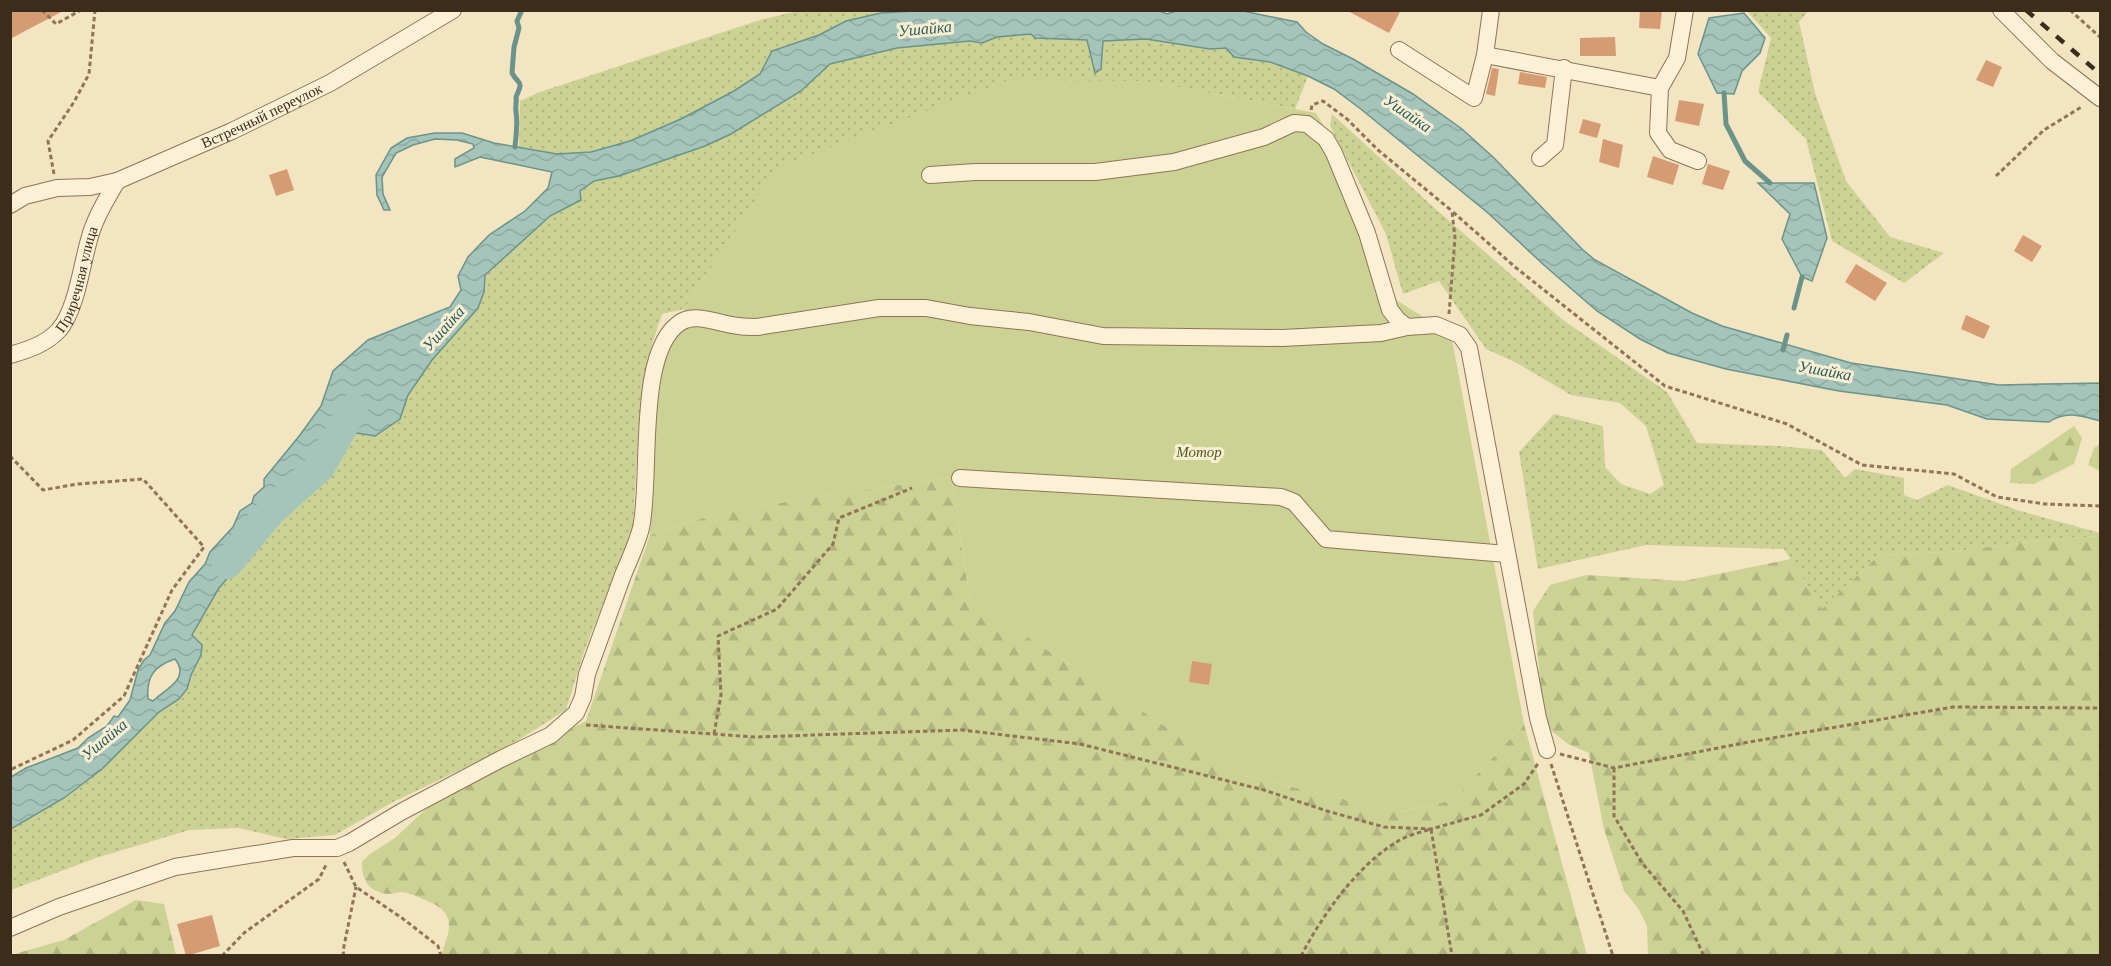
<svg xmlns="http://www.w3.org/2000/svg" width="2111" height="966" font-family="Georgia,serif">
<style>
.grass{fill:url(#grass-dots)}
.forest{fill:url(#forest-firs)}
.garden{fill:#ccd294}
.water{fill:url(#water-waves);stroke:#6a948a;stroke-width:1.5;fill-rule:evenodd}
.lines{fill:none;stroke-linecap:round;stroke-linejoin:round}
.stream{stroke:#6a948a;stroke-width:5}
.river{stroke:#a5c5bb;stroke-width:30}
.building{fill:#d59b73}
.minor-casing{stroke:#8f7457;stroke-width:18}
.path{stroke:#8f7457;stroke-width:3;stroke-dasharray:4.5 3;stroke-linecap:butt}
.minor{stroke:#fcf1d6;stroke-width:16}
.rail{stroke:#3d2c1c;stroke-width:4.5;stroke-dasharray:10 10;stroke-linecap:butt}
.labels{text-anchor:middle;stroke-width:6;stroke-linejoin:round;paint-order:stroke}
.street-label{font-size:15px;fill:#3d2c1c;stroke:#f9eed2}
.park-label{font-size:15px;font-style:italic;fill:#4d5c21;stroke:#f9eed2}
.water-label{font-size:16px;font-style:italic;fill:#2a5e5b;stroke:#f9eed2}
</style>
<defs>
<pattern id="grass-dots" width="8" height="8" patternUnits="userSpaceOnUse" patternTransform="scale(1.5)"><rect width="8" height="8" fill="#ccd294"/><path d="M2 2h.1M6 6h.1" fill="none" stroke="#b0b47f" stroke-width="1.8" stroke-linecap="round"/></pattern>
<pattern id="forest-firs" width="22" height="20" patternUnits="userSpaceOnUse" patternTransform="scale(1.5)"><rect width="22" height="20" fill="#ccd294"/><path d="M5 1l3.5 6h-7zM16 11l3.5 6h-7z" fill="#b0b47f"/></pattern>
<pattern id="water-waves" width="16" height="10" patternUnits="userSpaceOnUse" patternTransform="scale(1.5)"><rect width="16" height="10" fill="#a5c5bb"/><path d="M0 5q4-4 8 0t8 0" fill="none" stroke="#8fa9a0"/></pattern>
</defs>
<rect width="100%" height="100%" fill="#f3e4c2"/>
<g class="grass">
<polygon points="798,11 930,11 846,21 819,35 772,51 760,74 734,91 681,119 630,141 591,152 557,154 519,148 520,101 540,92 760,20"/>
<polygon points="1747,11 1808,11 1799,22 1815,93 1846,181 1890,237 1944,253 1904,283 1832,241 1806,139 1758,92 1771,38"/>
<path d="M1031,34L1035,38L1087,40L1095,72L1101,69L1102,41L1146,39L1210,49L1226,48L1234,57L1270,62L1308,76L1295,109L1144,81L777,168L684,309L662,314L652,344L639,417L633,527L584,652L566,710L504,749L393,802L335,835L286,839L239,828L189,830L96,858L11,890V826L134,737L159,712L179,699L187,689L191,675L201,655L200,642L192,635L219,588C228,580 230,569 239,560C248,549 253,541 254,526L263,524L267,514L279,499L285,496L299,481L319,450L357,433L400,419L408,396L432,360L478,308L484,292L485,275L550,216L581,200L580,191L594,181L619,176L705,146L731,134L801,91L830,64L897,48L970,41L982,43L997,37Z"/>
<polygon points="1332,114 1431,205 1563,320 1667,392 1697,443 1779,446 1822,450 1845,478 1855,469 1904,478 1904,495 1917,500 1948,485 2017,510 2100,533 2100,536 2054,539 1948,552 1879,555 1822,609 1784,549 1646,545 1538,569 1519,452 1554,414 1603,426 1605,467 1621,484 1650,494 1664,485 1646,426 1620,403 1571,395 1517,363 1486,349 1439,281 1403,294 1386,234 1330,126"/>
</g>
<g class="forest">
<polygon points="2074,426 2082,438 2074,464 2034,484 2010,483 2011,469"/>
<polygon points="2100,444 2100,471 2088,465 2094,448"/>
<path d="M951,477L970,600L1241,775L1400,812L1453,800L1524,724L1587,955H441C451,929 457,912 425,900C418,897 410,893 402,892C398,892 393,894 388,894C368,892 362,880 362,862L370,854L395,838L429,806L490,770L586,721L650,535L725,511Z"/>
<polygon points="2100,536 2100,955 1648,955 1647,926 1638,908 1624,891 1604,829 1589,753 1568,744 1549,729 1542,699 1533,611 1550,585 1586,575 1684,581 1791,559 1822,609 1879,555 1948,552 2054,539"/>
<polygon points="136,900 164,904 176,955 11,955 64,940"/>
</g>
<polygon class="garden" points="1008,80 1144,81 1316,113 1336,147 1396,300 1451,334 1524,724 1453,800 1399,812 1241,775 970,600 951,477 725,511 650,535 657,380 673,333 684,325 684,309 776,168"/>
<g class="water">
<path d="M930,10H1157L1167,14L1176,11H1243L1297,22L1306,32L1323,44L1353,59L1413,94L1462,129L1494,158L1583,250L1595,260L1692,313L1722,326L1851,363L1999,385L2100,383V421C2082,416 2066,410 2049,422L1987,419L1947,405L1839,391L1726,369L1668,353L1640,339L1597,311L1545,266L1488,213L1362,110L1334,89L1308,76L1270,62L1234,57L1226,48L1210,49L1146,39L1103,41L1101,69L1095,73L1087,40L1035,38L1031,34L997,37L982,43L970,41L897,48L830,64L801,91L731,134L705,146L619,176L594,181L580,191L581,200L550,216L485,275L484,292L478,308L432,360L408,395L400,419L375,436L357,433L319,450L299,481L285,497L279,499L267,514L263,524L255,526C254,538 250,553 239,560L238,566L219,588L192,635L202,645L201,655L191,675L187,689L179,699L159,712L102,769L64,798L11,829V777L26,768L78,748L88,738L107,726L114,716L118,717L130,700L138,670L144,660L150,655L165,623L175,611L189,582L205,564L210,552L233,527L240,511L252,503L254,496L264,487V479L300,435L321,406L333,371L368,340L450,307L461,290L458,276L468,257L489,235L525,211L548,188L552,172L480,157L455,167V159L474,148L473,144L457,140L435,139L413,145L396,153L382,177L383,194L390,210H384L377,195L376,175L391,148L407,138L435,133H462L494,143L557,154L591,152L630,141L681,119L734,91L760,74L772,51L819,35L846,21L881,13ZM175,659C191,679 165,689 153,701L148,699C146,677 154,666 175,659Z"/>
<polygon points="1744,13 1765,38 1760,53 1742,71 1734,94 1717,93 1698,54 1709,18"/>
<polygon points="1758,183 1814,183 1827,238 1812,281 1802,277 1782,239 1790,214"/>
</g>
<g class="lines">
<g class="stream">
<polyline points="1724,93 1726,124 1745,161 1770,183"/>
<path d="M515,147C516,135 518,124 516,112C515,106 517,102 516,97C524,79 519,86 512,73L514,47L519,28L517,21L522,10"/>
<polyline points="1794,308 1802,277"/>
<polyline points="1783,350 1787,335"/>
</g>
<polyline class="river" points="227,564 272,510 320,467 353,409"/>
</g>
<g class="building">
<polygon points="10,10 65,10 10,39"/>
<polygon points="1346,10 1401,10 1389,33"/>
<polygon points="1640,10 1662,10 1660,29 1639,28"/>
<polygon points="1615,37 1616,56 1580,56 1580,38"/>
<polygon points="1986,60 2002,67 1993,87 1976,80"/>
<polygon points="1492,68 1499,69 1495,96 1486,94"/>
<polygon points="1520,72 1547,77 1545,88 1518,84"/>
<polygon points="1679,100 1704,104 1699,126 1675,121"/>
<polygon points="1583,119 1601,124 1597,138 1579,133"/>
<polygon points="1603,139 1623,145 1619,168 1599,162"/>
<polygon points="1653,156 1679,165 1673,185 1647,177"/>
<polygon points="1708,164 1730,171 1723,190 1702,184"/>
<polygon points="287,169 294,190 276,196 269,175"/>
<polygon points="2023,235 2042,246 2032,262 2014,251"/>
<polygon points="1856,264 1887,283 1875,301 1845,282"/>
<polygon points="1966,315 1990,326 1984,339 1961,329"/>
<polygon points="1192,661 1212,664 1209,685 1189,682"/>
<polygon points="212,915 220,946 186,956 177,924"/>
</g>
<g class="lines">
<defs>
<g id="minor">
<polyline points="2001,10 2052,61 2100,98"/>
<polyline points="1399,50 1474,98 1485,55 1491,10"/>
<polyline points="1485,55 1660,88 1658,133 1670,150 1698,161"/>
<polyline points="1660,88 1677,58 1685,10"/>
<polyline points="1540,158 1555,145 1564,68"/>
<polyline points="930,175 975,172 1095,172 1174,162 1264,137 1294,123 1307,124 1326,139 1334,153 1367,233 1390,310 1398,320 1407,327"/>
<path id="s1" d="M10,205L25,196L57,188L90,187L117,181L232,131L330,83L453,10"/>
<path id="s2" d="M10,355C28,350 46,344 59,330C78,308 82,258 92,230C98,212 108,197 117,181"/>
<polyline points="960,478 1281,497 1294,502 1326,539 1507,554"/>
<path d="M10,928L59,907L175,867L293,848H337L349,843L401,812L501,759L551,735L576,713L583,697L587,674C599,641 611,608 623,575C629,560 637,544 641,528C652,479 635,350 681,322C697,312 721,325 739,326C745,327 751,327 757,327L879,308H926L970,316L1029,322L1103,336L1282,338L1381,333L1407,327L1436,325L1460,335L1469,348L1538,718L1547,750"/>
</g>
</defs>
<use href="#minor" class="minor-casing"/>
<g class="path">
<polyline points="42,10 56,24 81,10"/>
<polyline points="2070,10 2100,37"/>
<polyline points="1311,110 1312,105 1323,101 1347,119 1378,150 1452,211"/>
<polyline points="54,174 48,141 74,102 89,74 95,10"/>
<polyline points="1996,176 2044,130 2083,106"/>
<polyline points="1449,314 1455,238 1452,211 1515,267 1665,386 1787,424 1862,465 1954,474 1997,497 2045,504 2100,506"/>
<polyline points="10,456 43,490 78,484 143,479 204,547 172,590 124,696 73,740 10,770"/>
<polyline points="586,725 755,737 962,730 1080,744 1264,790 1327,811 1384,827 1431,829 1481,815 1524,784 1539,762"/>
<polyline points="714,734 721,695 718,636 777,609 833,544 839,518 912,488"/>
<polyline points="1560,754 1614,768 1749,742 1953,707 2100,708"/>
<polyline points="1551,764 1613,956"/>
<polyline points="1614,768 1614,816 1642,863 1683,911 1704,956"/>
<polyline points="344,862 356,887 402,918 438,946 441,956"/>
<polyline points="222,956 244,933 319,879 326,865"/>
<polyline points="344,956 343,951 356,887"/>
<path d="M1301,956C1323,914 1358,864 1400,840C1409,835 1421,832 1431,829L1452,956"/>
</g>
<use href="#minor" class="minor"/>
<polyline class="rail" points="2026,10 2100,74"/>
</g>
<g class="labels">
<g class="street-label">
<text dy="5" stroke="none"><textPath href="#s1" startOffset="270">Встречный переулок</textPath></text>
<text dy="5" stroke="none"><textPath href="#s2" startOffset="110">Приречная улица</textPath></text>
</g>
<g class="park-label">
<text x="1199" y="457">Мотор</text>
</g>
<g class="water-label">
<text transform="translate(925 28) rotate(-5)" y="6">Ушайка</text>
<text transform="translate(1408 113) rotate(34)" y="6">Ушайка</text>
<text transform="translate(443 328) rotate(-48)" y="6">Ушайка</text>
<text transform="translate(1825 370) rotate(10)" y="6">Ушайка</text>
<text transform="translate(104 739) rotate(-40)" y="6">Ушайка</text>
</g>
</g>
<rect width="2111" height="966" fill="none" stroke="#3d2c1c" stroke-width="24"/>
</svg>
